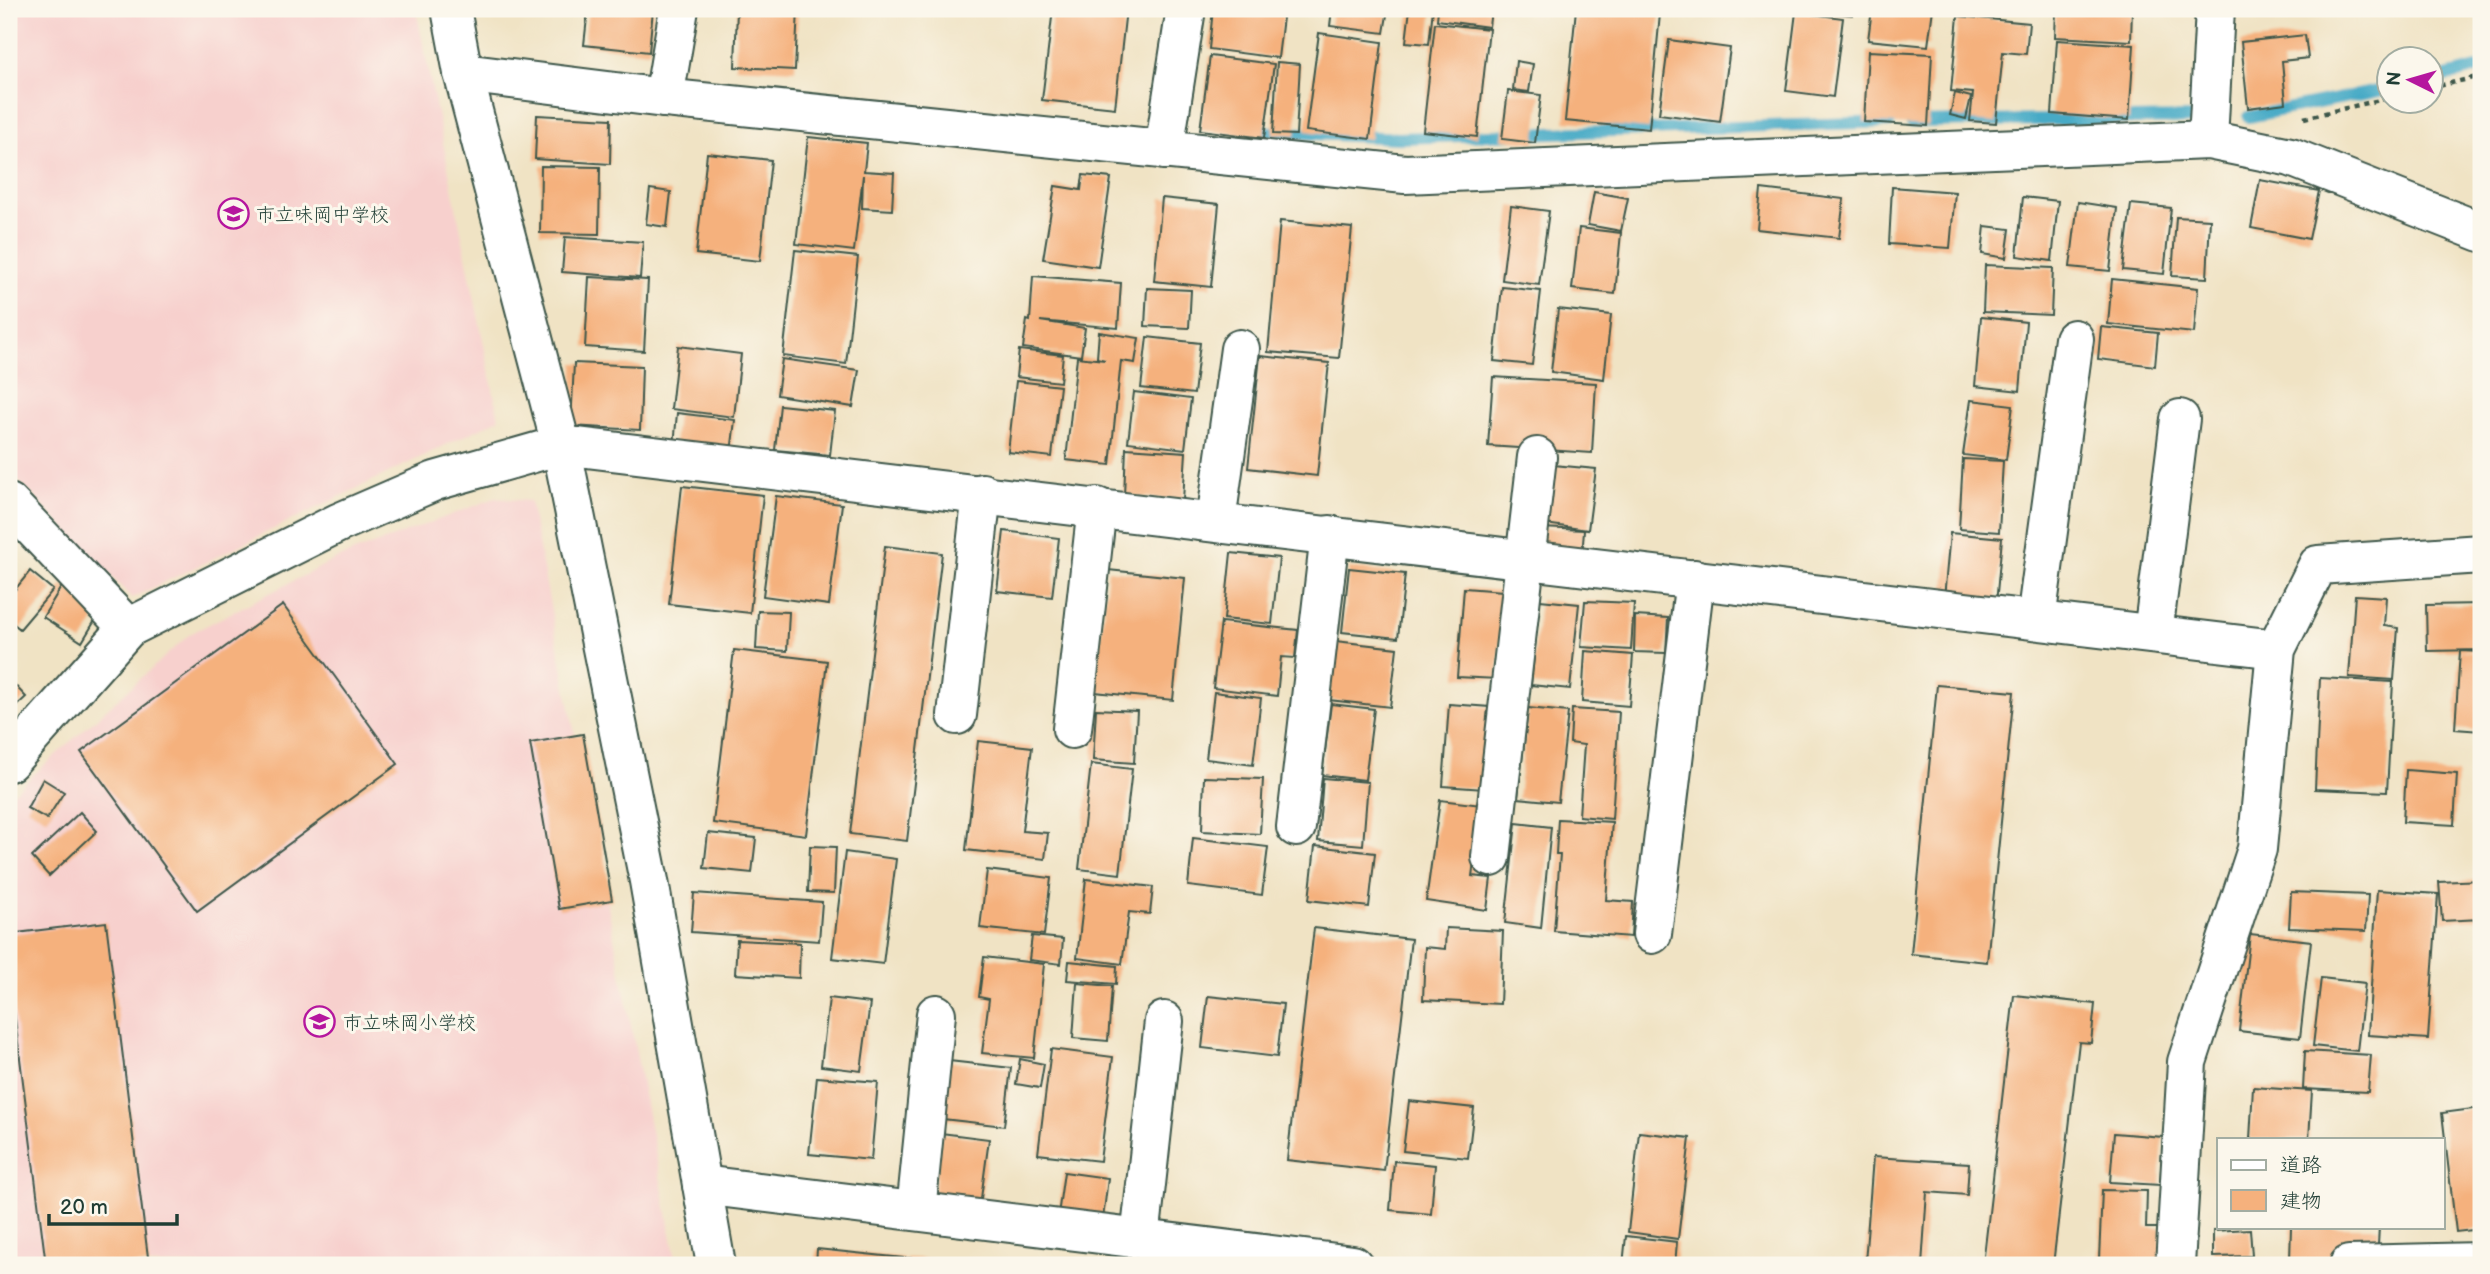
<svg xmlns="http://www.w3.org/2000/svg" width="2490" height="1274" font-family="'Balsamiq Sans','Klee One',sans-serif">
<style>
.built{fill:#f7d0cd}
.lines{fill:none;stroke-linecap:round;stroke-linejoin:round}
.stream{stroke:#47aac6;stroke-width:12}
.building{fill:#f5b17d}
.minor-casing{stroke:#3e564a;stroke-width:42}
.path{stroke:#3e564a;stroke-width:4.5;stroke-dasharray:5 5;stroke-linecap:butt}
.minor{stroke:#fff;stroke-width:38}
.labels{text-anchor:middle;stroke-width:6;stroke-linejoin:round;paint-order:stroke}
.poi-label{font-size:19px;fill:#1f3d34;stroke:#fbf7ec;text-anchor:start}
</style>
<rect width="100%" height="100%" fill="#fbf7ec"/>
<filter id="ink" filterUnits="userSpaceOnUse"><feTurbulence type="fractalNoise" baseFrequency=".0143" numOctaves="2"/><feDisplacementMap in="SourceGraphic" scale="14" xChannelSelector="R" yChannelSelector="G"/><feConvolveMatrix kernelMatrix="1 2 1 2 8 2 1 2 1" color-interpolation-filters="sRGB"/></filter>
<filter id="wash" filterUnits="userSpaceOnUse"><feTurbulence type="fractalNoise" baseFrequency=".00686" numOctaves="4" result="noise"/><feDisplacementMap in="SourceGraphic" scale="28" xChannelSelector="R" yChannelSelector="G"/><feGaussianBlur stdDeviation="1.57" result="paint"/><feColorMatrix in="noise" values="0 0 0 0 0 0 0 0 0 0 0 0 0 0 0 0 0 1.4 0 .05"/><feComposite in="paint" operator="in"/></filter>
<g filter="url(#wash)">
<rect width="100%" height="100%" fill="#f0e3c4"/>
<g class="built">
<polygon points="9,9 416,9 499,419 132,598 9,471"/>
<polygon points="495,498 530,501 677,1265 11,1265 9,1248 9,797 190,634 336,559"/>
</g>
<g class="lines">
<g class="stream">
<polyline points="2430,80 2481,67"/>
<polyline points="2248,117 2388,89"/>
<polyline points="1911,122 2204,118"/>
<polyline points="1250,131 1399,138 1890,122"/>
</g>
</g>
<g id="blocks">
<g class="building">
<polygon points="588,9 653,9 649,52 584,45"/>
<polygon points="737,9 798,9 795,70 735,67"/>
<polygon points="1053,9 1126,9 1115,108 1042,100"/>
<polygon points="1213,9 1284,9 1278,58 1209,49"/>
<polygon points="1332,9 1388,9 1384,33 1330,26"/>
<polygon points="1410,9 1433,9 1429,44 1406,42"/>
<polygon points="1438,9 1491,9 1489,27 1437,20"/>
<polygon points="1576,9 1660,14 1649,129 1565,121"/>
<polygon points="1808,9 1854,9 1853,15 1808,11"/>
<polygon points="1872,9 1933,9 1928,46 1868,40"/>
<polygon points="2056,9 2132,9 2131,41 2055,37"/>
<polygon points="1796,12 1843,18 1833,97 1786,91"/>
<polygon points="1958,16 2029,23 2026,54 2003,52 1996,123 1970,121 1973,93 1951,91"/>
<polygon points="1435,23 1489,29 1477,137 1423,131"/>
<polygon points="1319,33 1382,42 1370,139 1306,131"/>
<polygon points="2305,35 2308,58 2282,61 2286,103 2248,108 2241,42"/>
<polygon points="1669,40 1730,48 1720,122 1659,114"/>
<polygon points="2057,40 2134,45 2129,120 2052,114"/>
<polygon points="1868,51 1932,54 1928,126 1864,122"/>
<polygon points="1210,56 1274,64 1264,138 1200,130"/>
<polygon points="1516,61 1533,64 1529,92 1513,90"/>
<polygon points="1277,62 1300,64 1296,135 1273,134"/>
<polygon points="1508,91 1541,95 1535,143 1502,139"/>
<polygon points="1955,93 1971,97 1966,119 1950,115"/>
<polygon points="537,115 611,119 610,164 535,159"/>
<polygon points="808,137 867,143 864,171 894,173 892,210 862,208 863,175 854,251 796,244"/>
<polygon points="707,153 771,160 760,261 696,254"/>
<polygon points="541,166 600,167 599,234 540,233"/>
<polygon points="1083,175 1111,178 1098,267 1043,259 1055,186 1081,190"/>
<polygon points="2260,180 2319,191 2309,239 2251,228"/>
<polygon points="1892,187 1955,192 1950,248 1889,244"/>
<polygon points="650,189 671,192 667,227 646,224"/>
<polygon points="1761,189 1844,199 1839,238 1757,229"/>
<polygon points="1594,192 1628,198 1621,231 1588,225"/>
<polygon points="2023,197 2058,201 2052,261 2017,256"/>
<polygon points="1162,198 1219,204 1211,287 1154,281"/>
<polygon points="2078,202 2117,208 2110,271 2070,267"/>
<polygon points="2131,204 2171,208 2164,274 2123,270"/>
<polygon points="1511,206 1549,211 1539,285 1502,280"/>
<polygon points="2176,217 2210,219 2207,278 2172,276"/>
<polygon points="1280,221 1352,228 1339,358 1268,352"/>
<polygon points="1985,226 2010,229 2006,258 1982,254"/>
<polygon points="1579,228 1621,233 1615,294 1572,289"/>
<polygon points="565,237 643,242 640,278 562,272"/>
<polygon points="795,250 858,257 846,364 783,356"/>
<polygon points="1985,265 2053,268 2051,315 1983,312"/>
<polygon points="1033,276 1121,283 1118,328 1040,321 1085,328 1081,356 1023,348 1027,320 1030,321"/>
<polygon points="589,277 648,280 644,351 585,347"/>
<polygon points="2112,279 2198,288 2194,333 2108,324"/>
<polygon points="1502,287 1541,291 1532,365 1494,361"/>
<polygon points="1147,288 1191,290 1189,328 1145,326"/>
<polygon points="1558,309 1611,315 1604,379 1551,372"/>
<polygon points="1981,317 2026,322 2020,391 1975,386"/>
<polygon points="2101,327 2158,333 2155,366 2098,359"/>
<polygon points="1099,332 1139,338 1135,363 1121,361 1110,465 1066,460 1077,357 1105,360 1097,358"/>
<polygon points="1147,337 1200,343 1194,394 1141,388"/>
<polygon points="678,346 741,354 734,417 671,409"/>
<polygon points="1019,350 1063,355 1060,382 1016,377"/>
<polygon points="1260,356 1329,363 1317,476 1248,468"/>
<polygon points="782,359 859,370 853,407 777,395"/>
<polygon points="574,363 642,366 640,430 571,426"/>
<polygon points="1493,377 1596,383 1592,453 1488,446"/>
<polygon points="1016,381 1060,386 1052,457 1008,452"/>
<polygon points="1134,392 1191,399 1185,449 1128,442"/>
<polygon points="1971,400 2013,405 2006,460 1963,455"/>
<polygon points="780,405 835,411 830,455 775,450"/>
<polygon points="677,413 735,420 731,453 674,446"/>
<polygon points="1126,448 1186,452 1183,500 1124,496"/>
<polygon points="1963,459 2003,461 1999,532 1959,529"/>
<polygon points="1553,465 1596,469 1588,530 1545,524"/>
<polygon points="682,486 763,495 750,613 669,604"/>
<polygon points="776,496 842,504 829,605 763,596"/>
<polygon points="1541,528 1584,530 1582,557 1539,555"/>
<polygon points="1004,531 1059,538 1052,597 997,591"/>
<polygon points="1950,533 2002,538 1996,604 1944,598"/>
<polygon points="885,546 942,553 907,841 850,834"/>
<polygon points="1231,553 1279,558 1272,624 1224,619"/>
<polygon points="1349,568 1405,574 1398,638 1342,632"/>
<polygon points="1108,570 1185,578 1173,700 1095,692"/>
<polygon points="30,571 53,590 20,629 9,620 9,597"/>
<polygon points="63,584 102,609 82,642 43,617"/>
<polygon points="1464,588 1503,591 1498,679 1457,677"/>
<polygon points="2355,595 2386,597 2384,626 2398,628 2394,680 2349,677"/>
<polygon points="1540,600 1579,604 1570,689 1531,685"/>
<polygon points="1585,601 1634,603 1631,650 1581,647"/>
<polygon points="2481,604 2481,650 2427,651 2426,605"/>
<polygon points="283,605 398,764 197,911 81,752"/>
<polygon points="758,611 789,612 787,651 756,649"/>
<polygon points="1635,616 1668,618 1666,653 1634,652"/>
<polygon points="1221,622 1298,630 1295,658 1281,657 1277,696 1213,688"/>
<polygon points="1335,641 1397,648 1390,707 1329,700"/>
<polygon points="734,650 827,661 806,835 713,823"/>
<polygon points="1585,651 1633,655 1629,706 1582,702"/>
<polygon points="2460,651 2481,652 2481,731 2455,729"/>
<polygon points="2320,678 2393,682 2387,792 2315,789"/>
<polygon points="9,679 26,697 9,713"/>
<polygon points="1937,685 2014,692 1987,962 1911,954"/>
<polygon points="1214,692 1261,698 1253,765 1206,759"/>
<polygon points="1331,704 1374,709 1365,780 1322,775"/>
<polygon points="1449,704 1490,707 1484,789 1443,786"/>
<polygon points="1528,708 1568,712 1558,802 1518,798"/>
<polygon points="1096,709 1137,711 1134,763 1093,760"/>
<polygon points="1572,709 1619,712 1612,819 1579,816 1584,745 1570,743"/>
<polygon points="583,734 612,900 559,909 530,743"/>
<polygon points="978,741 1032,747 1022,831 1048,833 1045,859 966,850"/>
<polygon points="1091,764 1132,769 1120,874 1079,869"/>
<polygon points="2406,770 2457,774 2454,825 2403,822"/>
<polygon points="1204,777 1263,779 1260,834 1202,831"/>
<polygon points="1323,778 1368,782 1363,845 1318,841"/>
<polygon points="43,779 64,792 47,819 27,808"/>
<polygon points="1440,800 1482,805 1472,876 1491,878 1487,910 1426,901"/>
<polygon points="80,812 97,831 49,876 32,857"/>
<polygon points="1558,819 1612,822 1606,900 1633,902 1631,937 1554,931 1560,854 1556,854"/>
<polygon points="1516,823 1551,827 1541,928 1505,923"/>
<polygon points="708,833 756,838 752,873 704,868"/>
<polygon points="1193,838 1268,847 1262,895 1188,886"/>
<polygon points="810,846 836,847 834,893 808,892"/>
<polygon points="1315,846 1375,853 1369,907 1309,900"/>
<polygon points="845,852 896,859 883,964 832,958"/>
<polygon points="987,870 1051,878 1044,935 980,928"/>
<polygon points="1086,879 1153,887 1150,914 1129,912 1122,964 1077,958"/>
<polygon points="2481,880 2481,919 2442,921 2439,882"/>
<polygon points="2377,890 2438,894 2428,1039 2368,1035"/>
<polygon points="2291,892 2368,895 2366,931 2289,928"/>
<polygon points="694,893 822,902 819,941 691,932"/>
<polygon points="106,922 149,1265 46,1265 9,971 9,934"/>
<polygon points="1314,928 1411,939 1384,1171 1287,1160"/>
<polygon points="1446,928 1503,931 1500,1004 1423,1000 1425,947 1445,949"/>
<polygon points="2250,934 2311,941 2300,1038 2239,1031"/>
<polygon points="1032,936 1063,939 1061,964 1029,960"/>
<polygon points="737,940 800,943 799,978 735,974"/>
<polygon points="984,957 1044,964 1034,1058 982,1053 989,999 979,997"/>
<polygon points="1069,961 1117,966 1116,984 1067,980"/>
<polygon points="2321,978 2365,983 2357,1051 2313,1046"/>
<polygon points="1077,983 1112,986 1108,1041 1073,1038"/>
<polygon points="2014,995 2095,1004 2091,1043 2079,1042 2053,1265 1983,1265"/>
<polygon points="1208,996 1283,1004 1277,1057 1202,1048"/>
<polygon points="829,998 870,1003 861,1071 821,1066"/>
<polygon points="1051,1049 1113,1057 1100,1161 1038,1154"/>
<polygon points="2305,1051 2371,1055 2368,1092 2303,1089"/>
<polygon points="1020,1059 1044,1064 1040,1088 1016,1084"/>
<polygon points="949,1061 1011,1068 1004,1126 943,1119"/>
<polygon points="817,1077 878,1082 871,1160 809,1154"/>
<polygon points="2253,1087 2312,1091 2309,1139 2250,1139"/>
<polygon points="1409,1101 1474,1108 1468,1158 1403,1151"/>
<polygon points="2481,1108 2481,1229 2456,1232 2442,1113"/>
<polygon points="1639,1132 1690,1138 1678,1239 1628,1232"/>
<polygon points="941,1133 989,1139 980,1206 933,1200"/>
<polygon points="2114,1133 2163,1137 2160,1185 2110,1182"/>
<polygon points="1873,1157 1969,1163 1967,1195 1927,1192 1922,1265 1865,1263"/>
<polygon points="1394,1161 1435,1165 1431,1214 1390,1210"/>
<polygon points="1064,1172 1108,1178 1102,1227 1057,1222"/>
<polygon points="2102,1190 2147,1191 2146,1228 2161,1228 2160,1261 2099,1259"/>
<polygon points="2291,1227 2379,1227 2377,1263 2290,1260"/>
<polygon points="2250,1229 2252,1256 2213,1257 2213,1231"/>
<polygon points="1626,1236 1677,1242 1675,1265 1623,1265"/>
<polygon points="817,1249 903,1258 903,1265 816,1265"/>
<polygon points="906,1258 967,1261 967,1265 905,1265"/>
</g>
</g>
</g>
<g filter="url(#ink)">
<use href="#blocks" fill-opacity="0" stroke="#3e564a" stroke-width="2"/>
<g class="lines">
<defs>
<g id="minor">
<polyline points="451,9 463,73 561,445 649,881 716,1265"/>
<polyline points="463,73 664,98 1405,174 2208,140 2291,157 2481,232"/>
<polyline points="664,98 679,9"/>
<polyline points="2208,140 2215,9"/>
<polyline points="1164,150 1186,9"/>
<polyline points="9,503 128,628"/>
<polyline points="1216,521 1240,349"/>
<polyline points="2036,620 2074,339"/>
<polyline points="2153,634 2180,419"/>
<polyline points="957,715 982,493"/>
<polyline points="1072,729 1097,507"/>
<polyline points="9,762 128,628 338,523 435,481 561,445 2276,649"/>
<polyline points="1296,827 1330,535"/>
<polyline points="1491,857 1537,457"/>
<polyline points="1652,934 1695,579"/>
<polyline points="702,1185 1353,1265"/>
<polyline points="916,1211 936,1014"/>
<polyline points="1140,1239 1164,1021"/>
<polyline points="2175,1265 2187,1062 2257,849 2276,649 2318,565 2481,554"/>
<polyline points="2349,1265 2481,1262"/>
</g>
</defs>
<use href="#minor" class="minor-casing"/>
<g class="path">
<polyline points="2430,88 2481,76"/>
<polyline points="2304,118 2388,98"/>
</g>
<use href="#minor" class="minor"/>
</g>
</g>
<defs>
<symbol id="school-ring" viewBox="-11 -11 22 22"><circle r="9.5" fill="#fbf7ec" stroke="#b5179e" stroke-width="1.5"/><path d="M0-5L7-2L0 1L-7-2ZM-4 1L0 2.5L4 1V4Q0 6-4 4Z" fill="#b5179e"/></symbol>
</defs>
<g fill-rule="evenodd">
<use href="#school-ring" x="216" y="196" width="35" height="35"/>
<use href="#school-ring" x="302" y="1004" width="35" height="35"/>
</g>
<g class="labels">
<g class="poi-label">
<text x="256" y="221">市立味岡中学校</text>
<text x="343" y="1029">市立味岡小学校</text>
</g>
</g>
<rect width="2490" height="1274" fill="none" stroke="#fbf7ec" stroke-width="35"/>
<rect x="2217" y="1138" width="228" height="91" fill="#fbf7ec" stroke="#a3ada2" stroke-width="2"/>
<rect x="2231" y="1160" width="35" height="10" fill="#ffffff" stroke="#a3ada2" stroke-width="2"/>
<text x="2280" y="1172" font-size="21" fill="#1f3d34">道路</text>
<rect x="2231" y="1190" width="35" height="21" fill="#f5b17d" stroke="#a3ada2" stroke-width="2"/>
<text x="2280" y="1208" font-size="21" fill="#1f3d34">建物</text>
<g transform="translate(2410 80) rotate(275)"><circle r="33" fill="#fbf7ec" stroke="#a3ada2" stroke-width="2"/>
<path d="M0-5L12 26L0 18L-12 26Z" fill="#b5179e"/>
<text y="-10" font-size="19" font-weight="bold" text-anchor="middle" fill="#1f3d34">N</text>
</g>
<path d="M49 1214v10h128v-10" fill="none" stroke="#1f3d34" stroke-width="3.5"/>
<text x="60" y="1214" font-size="21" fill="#1f3d34" stroke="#fbf7ec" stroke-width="5" paint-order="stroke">20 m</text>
</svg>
